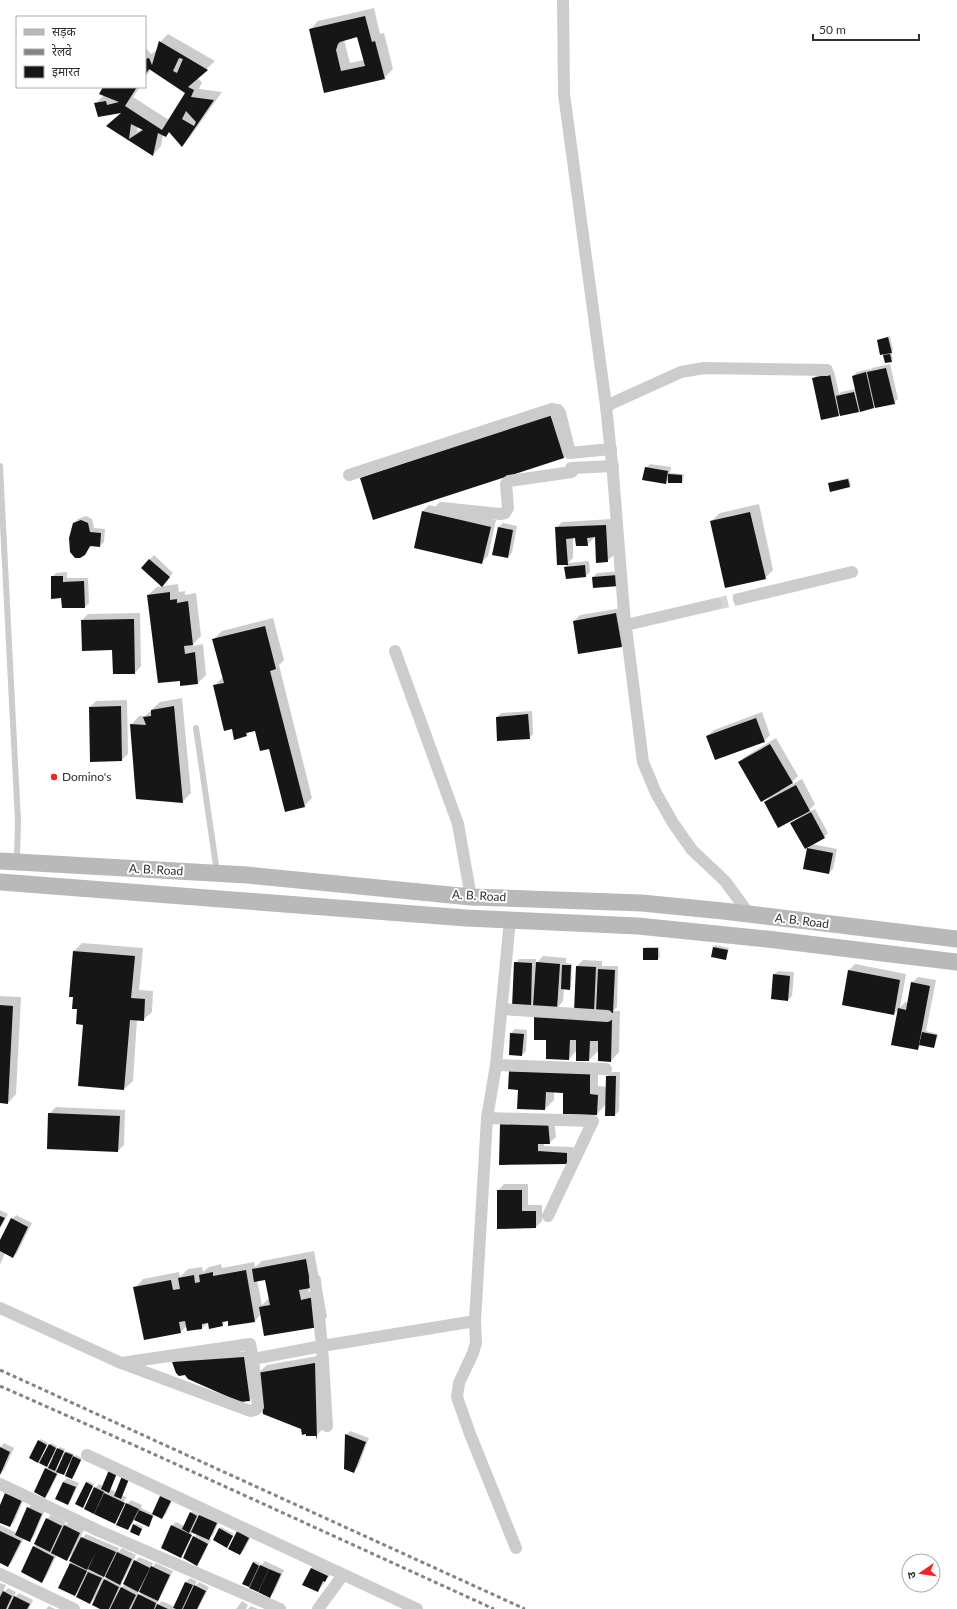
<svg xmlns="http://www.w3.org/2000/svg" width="957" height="1609" font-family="Lato,'Noto Sans Devanagari',sans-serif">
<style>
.shadow{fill:#0003;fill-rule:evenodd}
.building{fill:#161616;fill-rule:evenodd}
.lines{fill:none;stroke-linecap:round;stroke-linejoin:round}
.street-tunnel{stroke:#d5d5d5;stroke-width:12;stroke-dasharray:12 6;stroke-linecap:butt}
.lane{stroke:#ccc;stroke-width:6}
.street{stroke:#ccc;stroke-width:12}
.secondary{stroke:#b9b9b9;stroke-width:17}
.rail{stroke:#848484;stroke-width:3;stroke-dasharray:4 3;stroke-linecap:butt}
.poi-dot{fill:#f1262b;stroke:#fff;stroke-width:1.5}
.labels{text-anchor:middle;stroke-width:4;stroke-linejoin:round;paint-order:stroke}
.poi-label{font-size:12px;fill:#2f2f2f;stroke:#fff;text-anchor:start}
.street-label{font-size:12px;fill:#2f2f2f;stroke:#fff}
</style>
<rect width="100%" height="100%" fill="#fff"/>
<g class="shadow">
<path d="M374,8L380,34L384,33L393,69L384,78L325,92L310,30L318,21ZM358,35L364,60L350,63L344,40Z"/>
<path d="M168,34L215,61L197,78L202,82L199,89L222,92L190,137L182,145L170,132L165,136L163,135L161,146L153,155L108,126L123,112L95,104L104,95L105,87H140L133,97L169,120L187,92L151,69L145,78V47L151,54L157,50L160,42ZM138,126L142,129L137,132Z"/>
<polygon points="890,336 893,350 891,352 893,359 886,362 878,340"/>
<polygon points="890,364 898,399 894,403 876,405 873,408 860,409 858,411 841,413 839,415 813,379 817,375 834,371 839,394 841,392 856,389 853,376 857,372 870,369 870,370 872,368"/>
<polygon points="559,406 572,449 564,458 361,478 370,470"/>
<polygon points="650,464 671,467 670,473 684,474 683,481 682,482 669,479 666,483 646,468"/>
<polygon points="849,478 851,485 849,486 829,484 831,482"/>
<polygon points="759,504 773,570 765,578 711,521 720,513"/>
<polygon points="429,505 496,520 488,556 482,562 423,511"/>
<polygon points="86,516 92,519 94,528 105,529 104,542 100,546 92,545 85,554 74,523 78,519"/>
<polygon points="612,519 614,555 607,561 596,536 594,536 594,538 587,545 576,537 573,537 573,558 568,563 589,561 590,572 586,576 566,578 565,567 568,564 558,564 556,528 562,522"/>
<polygon points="503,523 517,526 512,553 508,557 499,527"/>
<polygon points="154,555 173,573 166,581 142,568"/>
<polygon points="622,571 623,581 593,577 597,573"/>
<polygon points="67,572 67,578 88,578 89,603 85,607 62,597 52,577 56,573"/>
<polygon points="178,584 179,592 185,591 185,595 196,593 201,636 193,644 193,646 203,644 206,675 198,683 180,680 148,595 157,587"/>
<polygon points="622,608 628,640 622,646 574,621 580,615"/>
<polygon points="140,613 141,666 135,673 113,649 82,620 88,614"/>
<polygon points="273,618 284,660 279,665 312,798 304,806 269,748 256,730 251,731 246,735 233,728 214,686 223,677 214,639 222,631"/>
<polygon points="182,698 191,793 182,802 131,725 139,716 145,716 160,702"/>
<polygon points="127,700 128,754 122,760 90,707 96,701"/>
<polygon points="532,711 533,734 529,738 498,740 497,717 501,713"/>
<polygon points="762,712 770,735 764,741 707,736 714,730"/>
<polygon points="776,738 798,776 792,782 779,790 780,791 802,779 815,804 806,813 815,809 828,833 824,837 792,823 799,816 765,802 773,794 739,763 746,756"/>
<polygon points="812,844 837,849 833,869 829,873 808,848"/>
<polygon points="82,943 143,948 139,990 153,991 152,1012 143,1020 137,1020 133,1081 124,1089 84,1024 78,1008 73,952"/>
<polygon points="715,945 729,948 726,959 714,947"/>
<polygon points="646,947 659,947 660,957 658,959 644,949"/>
<polygon points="543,956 566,958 566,963 572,964 571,987 570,989 564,988 563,1001 557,1008 534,1003 530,1007 515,963 519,959 536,959 536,964"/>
<polygon points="583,960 602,961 602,966 618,966 617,1007 613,1011 620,1011 619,1052 611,1061 599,1050 589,1060 577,1050 569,1059 547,1058 575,1010 577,966"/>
<polygon points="855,964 906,974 900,1008 905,1002 908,1003 912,983 918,977 936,980 926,1031 938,1034 935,1046 934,1047 921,1045 917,1049 899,1009 894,1014 849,970"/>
<polygon points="778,971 794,972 792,996 788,1000 774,975"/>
<polygon points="0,996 21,997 16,1094 8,1103 0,1102"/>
<polygon points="515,1029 527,1030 526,1051 522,1055 511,1033"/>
<polygon points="598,1065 598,1086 607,1087 607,1076 612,1072 620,1072 619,1111 615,1115 606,1104 597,1114 564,1092 554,1092 554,1100 545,1109 518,1108 519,1089"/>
<polygon points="56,1107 125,1110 124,1145 118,1151 49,1114"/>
<polygon points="554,1116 556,1137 549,1143 544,1143 544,1146 573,1147 573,1156 567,1163 500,1164"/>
<polygon points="504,1184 528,1184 528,1205 542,1205 542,1221 536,1227 498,1191"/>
<polygon points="0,1210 8,1214 0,1229"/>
<polygon points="16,1215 32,1223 17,1253 13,1257 5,1253 0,1265 0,1242 12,1219"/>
<path d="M314,1251L319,1278L308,1287L309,1292L322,1289L327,1317L318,1326L261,1314L255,1321L228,1319L222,1325L209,1322L202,1328L187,1326L180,1332L135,1288L143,1279L179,1272L180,1277L188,1269L202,1267L203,1272L209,1267L221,1264L222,1268L254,1262L255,1267L262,1261ZM266,1279L269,1298L262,1305L257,1280Z"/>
<polygon points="250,1351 256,1393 250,1400 174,1362 180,1356"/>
<polygon points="323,1355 325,1427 317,1435 302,1429 258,1373 267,1365"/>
<polygon points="350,1431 369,1438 358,1467 354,1471 346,1435"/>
<polygon points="40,1439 48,1443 40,1460 39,1441"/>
<polygon points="4,1443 14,1448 4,1470 0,1474 0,1448"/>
<path d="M51,1443L57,1446L55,1451L60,1447L65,1449L63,1456L67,1451L74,1454L71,1460L76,1455L82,1458L74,1476L72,1478L71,1464H69L59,1472L49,1492L45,1497L46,1469L54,1458L52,1457L47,1466L40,1463ZM62,1457L63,1458L59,1469L57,1468Z"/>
<polygon points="118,1471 110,1489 128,1498 125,1506 131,1500 142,1505 141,1508 153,1514 161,1496 165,1492 174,1496 166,1514 162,1518 154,1515 150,1524 135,1519 128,1529 120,1517 118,1519 128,1498 126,1498 116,1519 118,1519 115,1522 85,1508 95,1488 99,1484 104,1486"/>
<polygon points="67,1478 79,1483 71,1500 67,1504 56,1498 63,1482"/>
<polygon points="88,1481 94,1484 83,1507 86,1483"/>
<polygon points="25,1496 14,1522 10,1526 0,1522 0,1507"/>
<polygon points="32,1504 45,1510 34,1536 30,1540 24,1538 12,1562 8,1566 0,1562 0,1525 17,1533 28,1508"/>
<path d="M192,1511L200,1515L203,1511L220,1519L213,1535L209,1539H211L201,1560L197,1564L187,1550L184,1553L195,1531L193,1530L182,1553H184L181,1556L172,1526L176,1522L184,1526ZM194,1532L197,1534L191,1540Z"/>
<path d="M51,1515L66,1522L63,1527L69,1522L84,1529L79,1541L86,1534L119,1548L117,1553L122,1548L136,1555L124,1579L121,1582L122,1583L119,1590L125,1584L133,1563L139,1557L153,1563L151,1568L156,1563L173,1571L156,1606L162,1601L175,1607L186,1582L190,1578L197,1581L194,1587L199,1582L209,1587L198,1609H175L176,1608L174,1607L173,1609H111L113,1605L109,1609H102L97,1596L90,1603L81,1589L75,1595L59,1587L72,1562L74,1552L67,1560L57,1554L46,1577L42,1581L34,1547L36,1544L47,1519ZM105,1576L107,1577L102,1583V1582ZM143,1585L141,1591L139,1590ZM139,1591L142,1592L136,1598Z"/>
<polygon points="136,1523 143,1527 139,1535 134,1525"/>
<polygon points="221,1527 234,1534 228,1545 219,1529"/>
<polygon points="238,1532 253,1533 244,1550 240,1554"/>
<polygon points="255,1561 260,1564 258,1568 265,1561 284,1570 274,1592 270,1596 253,1581 249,1586 253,1563"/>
<polygon points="315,1564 332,1572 318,1591 311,1568"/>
<polygon points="0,1583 6,1585 2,1594 8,1588 16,1592 13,1599 19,1593 33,1600 29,1609 0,1609"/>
<polygon points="242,1601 248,1605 246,1609 236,1609"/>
<polygon points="49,1606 55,1609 46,1609"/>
<polygon points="251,1606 258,1609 248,1609"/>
</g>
<g class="building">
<path d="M365,16L372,42L375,41L385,79L324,93L309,29ZM357,37L365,66L341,71L336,50L338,44L340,42Z"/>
<path d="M159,41L208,70L188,87L194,90L191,97L214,100L182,147L169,132L166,137L158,133L153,156L106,126L121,113L98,117L94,103L106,101L107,105L119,102L99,94L103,87H137L125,106L162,130L185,93L149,69L145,75V63H146L145,59L149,58L152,65ZM179,58L183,59L177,73L173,71ZM186,111L196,122L194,126L182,119ZM131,124L143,130L129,139Z"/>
<polygon points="888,337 892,353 880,355 877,340"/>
<polygon points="890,354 892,362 885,363 883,355"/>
<polygon points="886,368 895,404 875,408 867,372"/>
<polygon points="866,372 874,408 860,412 852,376"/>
<polygon points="830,374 839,416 821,420 812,378"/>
<polygon points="854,392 859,412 840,416 836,396"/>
<polygon points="550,414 564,458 373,520 360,478"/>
<polygon points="645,467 668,471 666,484 642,480"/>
<polygon points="668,474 682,475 682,483 668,483"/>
<polygon points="848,479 850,487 830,492 828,483"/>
<polygon points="422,511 491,527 482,564 414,548"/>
<polygon points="750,512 766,579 725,588 710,521"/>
<polygon points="81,520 88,523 90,532 101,533 100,547 90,546 85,555 80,558 75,558 70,552 69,538 73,523"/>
<polygon points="606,525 608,562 596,563 595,537 587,538 588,546 576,546 575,538 566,539 568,565 557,565 555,527"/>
<polygon points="498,527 513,530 508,558 492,555"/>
<polygon points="149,559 170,577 162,587 141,568"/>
<polygon points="585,565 586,577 566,579 564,567"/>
<polygon points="618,575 619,586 593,588 592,577"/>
<polygon points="51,576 63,576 63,582 84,581 85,608 62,608 61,598 51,599"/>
<polygon points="170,592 170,600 177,599 177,603 188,601 193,645 184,646 185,654 195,652 198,684 180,686 180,681 158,683 147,595"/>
<polygon points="616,613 622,647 578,654 573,621"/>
<polygon points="134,619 135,674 113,674 112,650 82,651 81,620"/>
<polygon points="265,626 276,669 270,671 305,807 285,812 269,749 260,751 255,731 246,733 247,736 234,740 232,729 224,731 213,685 224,683 212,639"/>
<polygon points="121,706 122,761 90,762 89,707"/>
<polygon points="174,706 183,803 136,799 130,724 146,725 143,717 151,716 151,710"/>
<polygon points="528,714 530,739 497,741 496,717"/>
<polygon points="756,718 765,742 715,760 706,736"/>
<polygon points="770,744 793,783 761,802 738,762"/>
<polygon points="796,785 810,811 778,828 764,802"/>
<polygon points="811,812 825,838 805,849 790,823"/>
<polygon points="807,848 833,853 829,874 803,869"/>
<polygon points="713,947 728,950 726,960 711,957"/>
<rect x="643" y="948" width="15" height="12"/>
<polygon points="73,951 135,956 131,998 145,999 144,1021 130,1020 124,1090 78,1086 83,1025 76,1024 77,1009 72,1009 73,997 69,997"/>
<polygon points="514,962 532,963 531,1008 512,1007"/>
<polygon points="536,962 560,964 557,1009 533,1007"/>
<polygon points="562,965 571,965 570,990 561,989"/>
<polygon points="576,966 596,967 594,1012 574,1012"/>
<polygon points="598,969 615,970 613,1013 596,1012"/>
<polygon points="848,970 900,980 894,1015 842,1005"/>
<polygon points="773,974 790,976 788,1001 771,999"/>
<polygon points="911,982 930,986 918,1050 891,1045 898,1008 906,1010"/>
<polygon points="0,1005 13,1006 8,1104 0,1103"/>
<polygon points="534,1017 612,1019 611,1062 598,1061 598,1041 590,1041 589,1061 576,1061 576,1040 570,1040 569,1060 546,1059 546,1040 534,1040"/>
<polygon points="922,1032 937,1035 934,1048 919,1045"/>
<polygon points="510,1033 524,1034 522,1056 509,1055"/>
<polygon points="509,1071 590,1073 590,1094 598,1095 597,1115 563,1114 563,1093 546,1092 545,1110 517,1109 518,1090 508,1089"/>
<polygon points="606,1076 616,1076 615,1116 605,1116"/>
<polygon points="48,1113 120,1116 118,1152 47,1149"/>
<polygon points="548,1122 550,1144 538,1144 538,1151 567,1153 567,1164 499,1165 500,1124"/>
<polygon points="497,1190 522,1190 522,1211 536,1211 536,1228 497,1229"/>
<polygon points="0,1216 5,1218 0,1227"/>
<polygon points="11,1218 28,1227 13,1258 0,1251 0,1240"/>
<polygon points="306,1259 311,1288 299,1290 301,1300 314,1297 319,1327 264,1336 259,1307 270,1305 265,1280 254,1282 252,1269"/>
<polygon points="246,1270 255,1322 228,1326 228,1321 222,1322 223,1326 209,1329 208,1323 202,1324 202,1329 187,1331 185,1321 179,1322 181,1333 144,1340 133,1287 171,1280 173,1290 180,1289 178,1278 194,1275 195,1283 200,1282 199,1275 213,1272 213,1276"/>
<polygon points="244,1357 250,1401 240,1402 188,1379 185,1375 179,1376 176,1373 172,1362"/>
<polygon points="315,1363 317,1440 316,1436 306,1436 306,1434 302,1435 301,1429 263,1414 257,1373"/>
<polygon points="345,1434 366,1442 354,1473 344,1469"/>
<polygon points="38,1440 47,1445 38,1463 29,1458"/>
<polygon points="49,1444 56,1448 47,1467 39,1463"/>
<polygon points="0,1447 10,1452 0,1475"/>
<polygon points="57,1448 64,1451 55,1471 48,1468"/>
<polygon points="65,1452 73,1455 64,1475 56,1472"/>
<polygon points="73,1456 81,1460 72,1479 65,1476"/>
<polygon points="45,1468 57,1474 45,1498 34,1492"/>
<polygon points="109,1470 117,1473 109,1493 101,1489"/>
<polygon points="122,1476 129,1479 121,1499 114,1496"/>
<polygon points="63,1482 76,1487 68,1505 55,1499"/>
<polygon points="86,1482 93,1486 83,1508 75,1504"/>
<polygon points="94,1487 104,1492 94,1514 84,1509"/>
<polygon points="5,1493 22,1500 10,1527 0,1523 0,1505"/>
<polygon points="104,1493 125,1503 115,1524 94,1514"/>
<polygon points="160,1496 171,1501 162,1519 152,1514"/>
<polygon points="126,1503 139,1509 128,1530 116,1525"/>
<polygon points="27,1507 42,1514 30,1542 15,1535"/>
<polygon points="139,1510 153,1516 149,1527 134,1520"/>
<polygon points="190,1512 197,1516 189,1533 182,1529"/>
<polygon points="199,1515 217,1523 209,1540 191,1532"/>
<polygon points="46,1518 62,1526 50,1552 34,1544"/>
<polygon points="133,1524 142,1529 139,1536 130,1532"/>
<polygon points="64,1525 80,1533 67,1561 51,1553"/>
<polygon points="171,1525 192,1535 181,1558 161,1548"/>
<polygon points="219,1528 233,1536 227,1548 213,1540"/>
<polygon points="0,1531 21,1541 8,1567 0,1563"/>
<polygon points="237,1531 249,1538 240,1555 228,1549"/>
<polygon points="193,1536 208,1544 197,1566 183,1558"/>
<polygon points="81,1537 116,1552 104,1577 88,1569 96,1552 87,1570 69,1561"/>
<polygon points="33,1546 54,1557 42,1583 21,1572"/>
<polygon points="117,1552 132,1559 120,1585 105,1577"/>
<polygon points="134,1560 150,1568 138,1592 123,1584"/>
<polygon points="253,1562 259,1566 249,1587 242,1584"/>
<polygon points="70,1563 87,1571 75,1596 58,1588"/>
<polygon points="260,1565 269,1569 258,1592 249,1588"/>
<polygon points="151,1566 170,1575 158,1601 139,1592"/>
<polygon points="311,1568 328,1576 325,1582 323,1581 318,1592 302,1585"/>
<polygon points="269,1569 281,1574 270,1598 258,1592"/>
<polygon points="88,1572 102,1578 90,1604 76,1597"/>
<polygon points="104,1579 119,1587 109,1609 100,1609 92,1605"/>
<polygon points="185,1582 193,1585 182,1609 176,1609 173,1608"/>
<polygon points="194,1585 206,1591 197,1609 183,1609"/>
<polygon points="121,1587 136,1595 129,1609 110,1609"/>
<polygon points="3,1591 12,1596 6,1609 0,1609 0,1597"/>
<polygon points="138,1594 156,1603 154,1609 131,1609"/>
<polygon points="14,1596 30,1604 27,1609 8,1609"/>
<polygon points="157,1604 168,1609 155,1609"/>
</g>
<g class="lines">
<polyline class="street-tunnel" points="716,604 739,599"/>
<g class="lane">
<polyline points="0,466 18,821 17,860"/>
<polyline points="196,728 217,872"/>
</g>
<g class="street">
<polyline points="563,0 564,94 606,406 613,474 624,612 643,762 656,793 673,823 692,850 725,881 749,914"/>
<polyline points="606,406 681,372 704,368 827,370"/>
<polyline points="349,475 552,409 558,410 560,413 570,453 611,449"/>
<polyline points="442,508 500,514 505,513 508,508 506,484 509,481 572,472 571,468 613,466"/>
<polyline points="739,599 852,572"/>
<polyline points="626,625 716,604"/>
<polyline points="395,651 458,824 471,897"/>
<polyline points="502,1009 607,1016"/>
<polyline points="496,1065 606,1069"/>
<polyline points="487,1118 593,1121 548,1216"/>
<polyline points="0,1308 121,1363 250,1344 253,1359 258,1407 255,1410 250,1411 121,1363"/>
<polyline points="475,1321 476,1343 473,1353 459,1383 457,1397 470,1434 516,1548"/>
<polyline points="253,1359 322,1346 315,1280"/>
<polyline points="327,1426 322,1346 475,1321 487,1118 496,1065 510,920"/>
<polyline points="87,1455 417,1609"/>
<polyline points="0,1484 99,1531 280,1609"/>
<polyline points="0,1574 74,1609"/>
<polyline points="318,1609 343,1575"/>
</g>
<g class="secondary">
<polyline points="0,861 247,875 471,897 642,903 723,911 957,939"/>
<polyline points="0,882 466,918 638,926 767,939 957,962"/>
</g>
<g class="rail">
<polyline points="0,1370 525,1609"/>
<polyline points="0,1386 147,1451 494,1609"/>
</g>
</g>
<circle class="poi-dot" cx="54" cy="777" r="4"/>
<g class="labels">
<g class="poi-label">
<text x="62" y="781">Domino's</text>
</g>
<g class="street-label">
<text transform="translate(156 870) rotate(3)" y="4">A. B. Road</text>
<text transform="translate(479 896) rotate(3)" y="4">A. B. Road</text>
<text transform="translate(802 921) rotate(7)" y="4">A. B. Road</text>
</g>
</g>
<rect x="16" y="16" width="130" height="72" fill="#ffffff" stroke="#acacac"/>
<rect x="24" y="29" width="20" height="6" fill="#b9b9b9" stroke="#acacac"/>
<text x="52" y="36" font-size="12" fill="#2f2f2f">सड़क</text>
<rect x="24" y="49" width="20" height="6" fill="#848484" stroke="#acacac"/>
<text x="52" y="56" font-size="12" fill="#2f2f2f">रेलवे</text>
<rect x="24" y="66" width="20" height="12" fill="#161616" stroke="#acacac"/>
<text x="52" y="76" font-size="12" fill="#2f2f2f">इमारत</text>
<g transform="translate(921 1573) rotate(257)"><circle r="19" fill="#ffffff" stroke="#acacac"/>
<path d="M0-3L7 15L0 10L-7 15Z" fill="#f1262b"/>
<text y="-6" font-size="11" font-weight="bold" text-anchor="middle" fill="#2f2f2f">उ</text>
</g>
<path d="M813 34v6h106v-6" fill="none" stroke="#2f2f2f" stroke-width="2"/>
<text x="819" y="34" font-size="12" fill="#2f2f2f" stroke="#ffffff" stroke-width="3" paint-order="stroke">50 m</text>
</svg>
